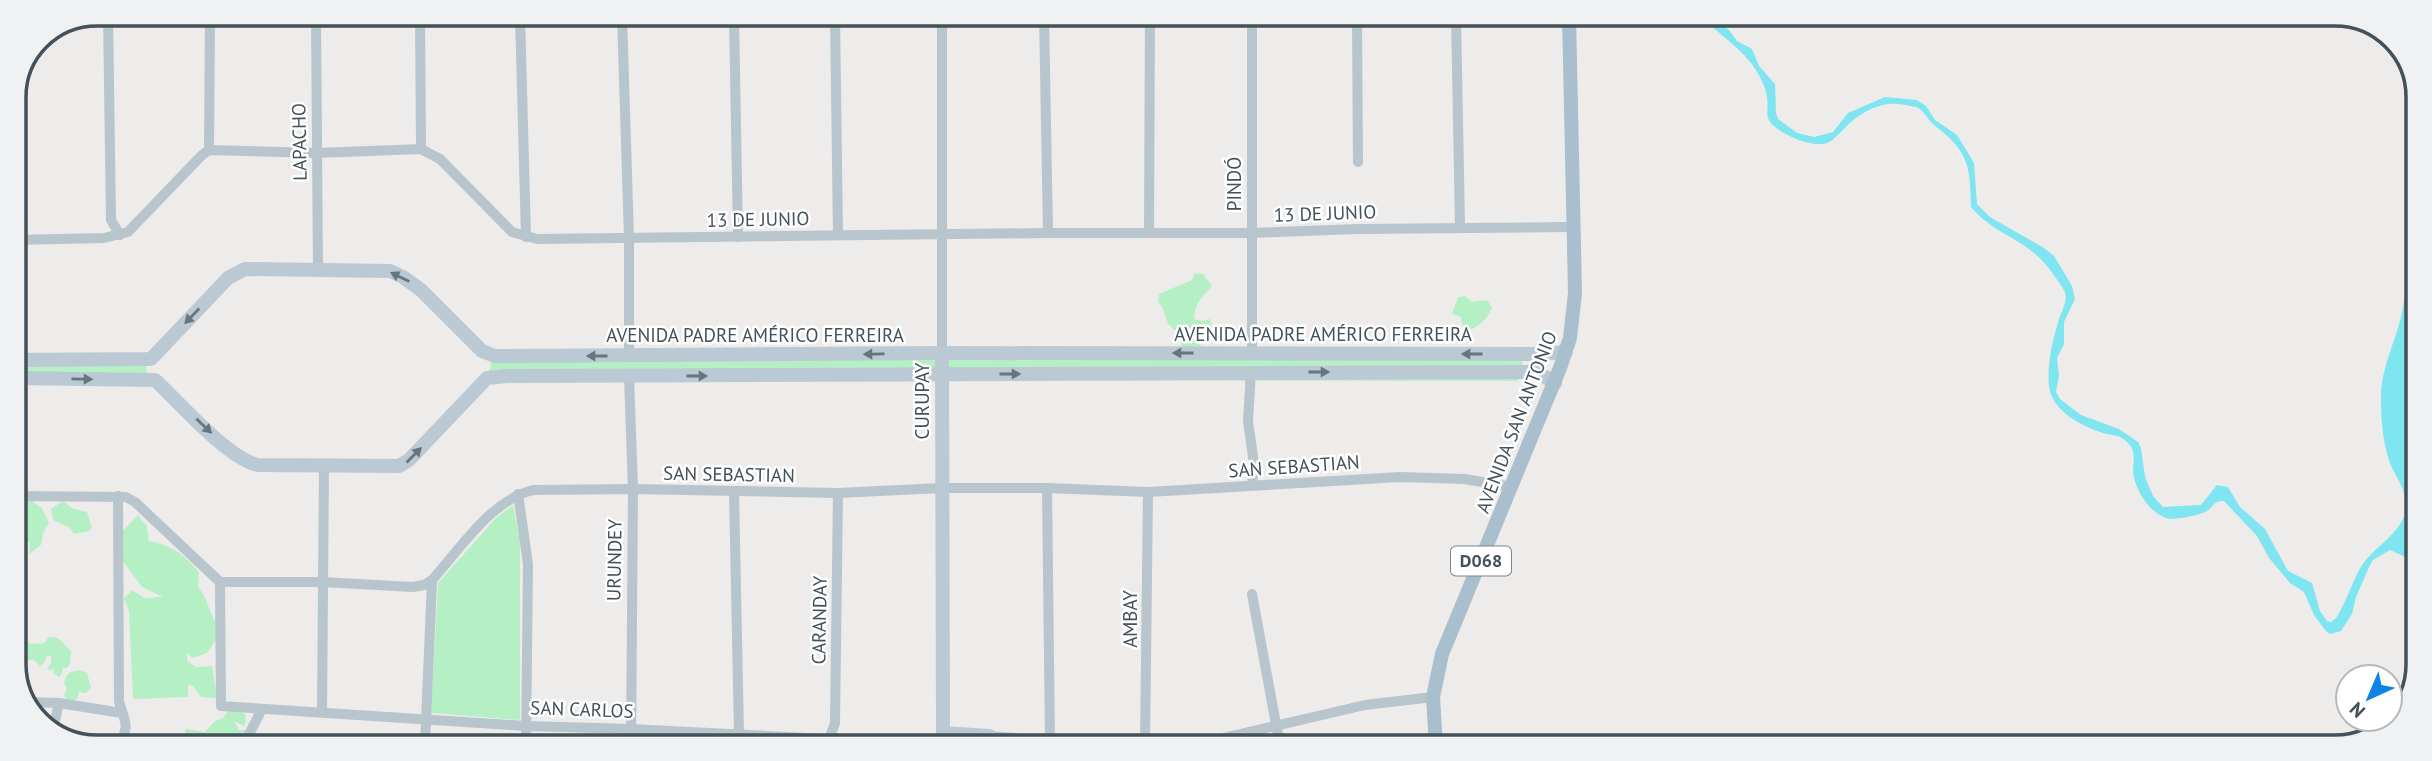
<svg xmlns="http://www.w3.org/2000/svg" width="2432" height="761" font-family="'PT Sans',sans-serif">
<style>
.green{fill:#b5f0c5}
.water{fill:#7fe5f0}
.lines{fill:none;stroke-linecap:round;stroke-linejoin:round}
.street{stroke:#b8c5cc;stroke-width:10}
.secondary{stroke:#bac9d4;stroke-width:14}
.primary{stroke:#a9bfcd;stroke-width:14}
.oneway{fill:#67757e}
.labels{text-anchor:middle;stroke-width:5;stroke-linejoin:round;paint-order:stroke}
.shield{fill:#fff;stroke:#7b858b;stroke-width:2}
.shield-label{font-size:18px;font-weight:bold;fill:#435159}
.street-label{font-size:19px;fill:#435159;stroke:#fff}
.rim{fill:none;stroke:#435159;stroke-width:3.5}
</style>
<rect width="100%" height="100%" fill="#eeebeb"/>
<g class="green">
<path d="M1195,273L1203,274L1212,286C1202,297 1195,303 1194,319L1202,321L1210,319L1212,328L1199,337L1202,353L1522,360L1523,376L1517,381L952,380L947,359L1183,350L1181,343L1183,337L1168,324L1163,308L1158,302L1159,294L1192,280Z"/>
<path d="M1465,296L1472,302L1487,300L1492,307C1489,318 1477,329 1465,331L1460,316L1452,314L1458,297Z"/>
<polygon points="936,357 942,368 489,372 492,359"/>
<polygon points="15,364 146,365 147,376 15,373"/>
<polygon points="29,499 42,508 49,523 43,533 41,545 29,554 30,543 24,538 25,526 16,511 22,501"/>
<polygon points="63,501 72,508 87,512 92,528 89,531 74,534 70,528 53,520 51,509"/>
<polygon points="513,505 520,541 520,720 431,713 438,583 495,519"/>
<path d="M138,515L147,527L149,541C170,544 185,555 199,572L198,587C211,602 206,611 219,625L215,641L207,653L193,658L187,653V661L196,667L212,666L217,698L201,697L193,686L188,684V697L133,699L129,611L124,598L132,590L144,598L163,597L142,587L116,552L117,537Z"/>
<polygon points="54,637 59,639 71,651 70,663 67,668 62,668 63,671 59,677 54,674 54,670 47,669 51,663 51,656 47,656 43,664 40,666 33,659 26,661 23,656 24,652 17,646 21,638 31,644 44,643 48,638"/>
<path d="M80,670L87,673L91,688L86,693L79,692L77,699L70,702L64,696L67,689L64,683C67,673 70,671 80,670Z"/>
<polygon points="240,709 245,715 246,722 244,726 234,721 239,730 246,730 251,735 250,744 185,744 183,740 186,729 205,732 215,721 223,718 229,710"/>
</g>
<path class="water" d="M1700,16H1711L1729,30L1737,41L1752,49L1759,66L1775,84L1776,113L1778,119L1797,133L1814,137L1833,132L1848,113L1885,97L1917,100L1926,106L1935,120L1957,135L1974,163L1977,204L1990,217L2044,248L2054,256L2062,269L2072,286L2075,299L2064,322V344L2057,358L2059,376L2056,392L2060,399L2081,415L2119,429L2138,442L2141,448L2145,477L2153,496L2163,507L2201,505L2217,485L2228,487L2240,507L2265,529L2288,571L2312,583L2320,611L2327,621L2331,622L2336,618C2347,602 2354,575 2365,561C2378,545 2404,530 2406,508C2407,490 2396,478 2390,463C2383,443 2381,421 2381,400C2380,369 2396,342 2402,312C2412,257 2414,203 2418,147L2416,562L2390,550L2373,560L2370,565L2356,597L2352,614L2341,631L2330,634L2325,630L2314,615L2304,592L2290,583L2269,558L2257,536L2224,501C2214,500 2214,506 2207,511C2201,515 2172,521 2166,518C2149,512 2135,490 2133,472C2133,461 2137,451 2127,442C2121,435 2111,435 2103,433C2081,426 2052,411 2049,386C2047,366 2052,342 2058,323C2060,313 2068,303 2065,292C2062,286 2057,280 2053,274C2029,238 1996,237 1971,207C1970,165 1969,152 1934,125C1928,120 1926,114 1920,109C1916,106 1910,106 1905,105C1882,100 1860,112 1844,129C1838,134 1832,143 1823,144C1814,145 1799,141 1792,137C1753,118 1775,115 1764,86C1753,55 1723,38 1700,16Z"/>
<g class="lines">
<g class="street">
<polyline points="108,14 111,220 120,235"/>
<polyline points="316,14 318,269"/>
<polyline points="420,14 421,149"/>
<polyline points="520,15 526,237"/>
<polyline points="622,15 629,238 629,355"/>
<polyline points="734,15 738,237"/>
<polyline points="835,15 838,235"/>
<polyline points="1044,15 1048,233"/>
<polyline points="1357,16 1358,162"/>
<polyline points="1456,16 1460,227"/>
<polyline points="209,150 210,14"/>
<polyline points="1149,232 1150,15"/>
<polyline points="14,240 104,238 128,232 202,155 209,150 317,153 421,149 440,159 512,232 537,239 1048,233 1252,233 1359,229 1572,227"/>
<polyline points="942,353 942,15"/>
<polyline points="1252,353 1252,16"/>
<polyline points="1251,372 1248,421 1254,464 1252,485"/>
<polyline points="629,376 633,489 631,745"/>
<polyline points="1047,488 1050,741"/>
<polyline points="734,492 739,735"/>
<polyline points="518,494 528,564 526,745"/>
<path d="M14,496L126,497L135,502L220,582H322L413,587L424,585L432,580C460,549 491,500 533,490L633,489L838,493L941,488H1047L1148,492L1400,477L1464,479L1513,487"/>
<path d="M118,496L119,701C124,721 131,725 119,744"/>
<polyline points="220,582 221,706 526,726 631,729 943,745 943,733"/>
<polyline points="1252,594 1280,746"/>
<polyline points="28,702 59,703 122,713"/>
<polyline points="322,712 324,465"/>
<polyline points="53,730 59,703"/>
<polyline points="989,736 1050,741 1168,745"/>
<polyline points="244,744 262,709"/>
<polyline points="425,745 432,580"/>
<polyline points="827,745 835,723 838,493"/>
<polyline points="1145,745 1148,492"/>
<polyline points="1189,746 1365,705 1433,697"/>
</g>
<g class="secondary">
<polyline points="942,353 943,733 989,736 991,745"/>
<polyline points="14,360 151,359 228,278 245,269 390,271 403,277 421,290 482,351 495,356 942,353 1540,354 1566,352"/>
<path d="M14,378L155,380C179,402 227,458 258,465L399,466L409,460L487,378L507,376L1537,372L1555,383"/>
</g>
<polyline class="primary" points="1436,746 1433,697 1442,654 1560,368 1570,338 1575,293 1569,16"/>
</g>
<defs><path id="oneway-solid" d="M-6-.8H1V-3.2L6.5 0L1 3.2V.8H-6Z" transform="scale(1.75)"/></defs>
<g class="oneway">
<use href="#oneway-solid" transform="translate(400 277) rotate(-154)"/>
<use href="#oneway-solid" transform="translate(192 316) rotate(134)"/>
<use href="#oneway-solid" transform="translate(1183 353) rotate(-180)"/>
<use href="#oneway-solid" transform="translate(874 354) rotate(179)"/>
<use href="#oneway-solid" transform="translate(1472 354) rotate(-180)"/>
<use href="#oneway-solid" transform="translate(597 356) rotate(180)"/>
<use href="#oneway-solid" transform="translate(1319 372)"/>
<use href="#oneway-solid" transform="translate(1010 374)"/>
<use href="#oneway-solid" transform="translate(697 376)"/>
<use href="#oneway-solid" transform="translate(82 379) rotate(1)"/>
<use href="#oneway-solid" transform="translate(204 426) rotate(43)"/>
<use href="#oneway-solid" transform="translate(414 455) rotate(-45)"/>
</g>
<g class="labels">
<rect class="shield" x="1451" y="546.5" width="60" height="29" rx="5"/>
<g class="shield-label">
<text x="1481" y="567">D068</text>
</g>
<g class="street-label">
<text transform="translate(299 142) rotate(-91)" y="7">LAPACHO</text>
<text transform="translate(1234 184) rotate(-90)" y="7">PINDÓ</text>
<text transform="translate(1325 213) rotate(-2)" y="7">13 DE JUNIO</text>
<text transform="translate(758 219) rotate(-1)" y="7">13 DE JUNIO</text>
<text x="1323" y="341">AVENIDA PADRE AMÉRICO FERREIRA</text>
<text x="755" y="342">AVENIDA PADRE AMÉRICO FERREIRA</text>
<text transform="translate(922 401) rotate(-90)" y="7">CURUPAY</text>
<text transform="translate(1516 422) rotate(-69)" y="7">AVENIDA SAN ANTONIO</text>
<text transform="translate(1294 466) rotate(-4)" y="7">SAN SEBASTIAN</text>
<text transform="translate(729 474) rotate(1)" y="7">SAN SEBASTIAN</text>
<text transform="translate(614 560) rotate(-89)" y="7">URUNDEY</text>
<text transform="translate(1130 619) rotate(-90)" y="7">AMBAY</text>
<text transform="translate(819 620) rotate(-89)" y="7">CARANDAY</text>
<text transform="translate(582 709) rotate(2)" y="7">SAN CARLOS</text>
</g>
</g>
<path d="M0 0H2432V761H0ZM97 26H2335A71 71 0 0 1 2406 97V664A71 71 0 0 1 2335 735H97A71 71 0 0 1 26 664V97A71 71 0 0 1 97 26Z" fill="#f0f1f2" fill-rule="evenodd"/>
<path class="rim" d="M97 26H2335A71 71 0 0 1 2406 97V664A71 71 0 0 1 2335 735H97A71 71 0 0 1 26 664V97A71 71 0 0 1 97 26Z"/>
<g transform="translate(2369 698) rotate(224)"><circle r="33" fill="#ffffff" stroke="#b4b9bd" stroke-width="2"/>
<path d="M0-5L12 26L0 18L-12 26Z" fill="#0f84e4"/>
<text y="-10" font-size="19" font-weight="bold" text-anchor="middle" fill="#435159">N</text>
</g>
</svg>
